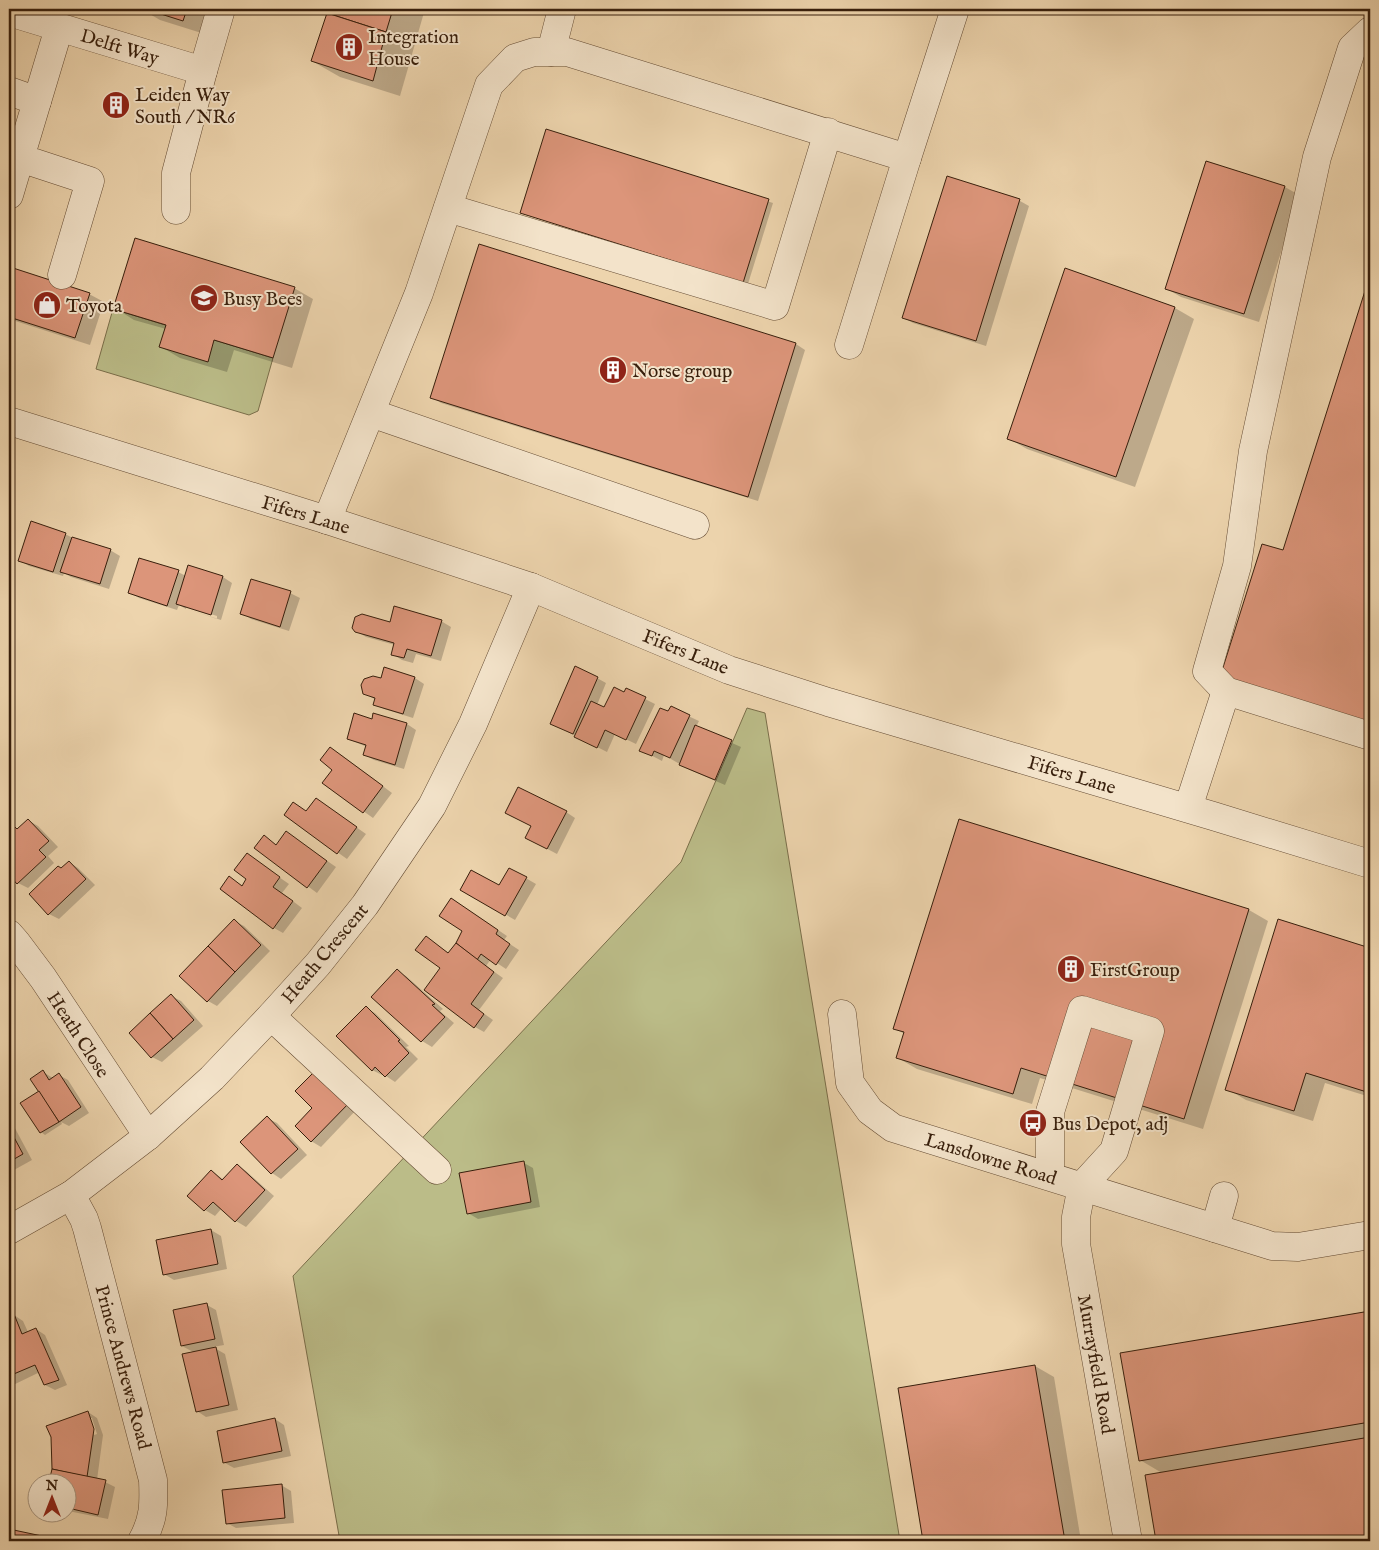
<svg xmlns="http://www.w3.org/2000/svg" width="1379" height="1550" font-family="'IM FELL English',serif">
<style>
.green{fill:#bbbc88;stroke:#7a6e4a}
.shadow{fill:#0003;fill-rule:evenodd}
.building{fill:#dc957a;stroke:#381f0c}
.lines{fill:none;stroke-linecap:round;stroke-linejoin:round}
.minor-casing{stroke:#654c34;stroke-width:29}
.minor{stroke:#f3e3ca;stroke-width:28}
.labels{text-anchor:middle;stroke-width:4;stroke-linejoin:round;paint-order:stroke}
.poi-label{font-size:19px;fill:#381f0c;stroke:#f3e3ca;text-anchor:start}
.street-label{font-size:19px;fill:#381f0c;stroke:#f3e3ca}
</style>
<rect width="100%" height="100%" fill="#edd4ad"/>
<filter id="stains"><feTurbulence type="fractalNoise" baseFrequency=".004" numOctaves="4"/><feColorMatrix values="0 0 0 0 .2 0 0 0 0 .09 0 0 0 0 .02 0 0 0 .5 -.17"/></filter>
<radialGradient id="worn" r=".72"><stop offset=".6" stop-color="#630" stop-opacity="0"/><stop offset="1" stop-color="#630" stop-opacity=".3"/></radialGradient>
<g class="green">
<polygon points="113,309 273,358 258,411 249,415 96,369"/>
<polygon points="747,708 765,713 900,1541 340,1541 293,1276 681,862"/>
</g>
<g class="shadow">
<polygon points="141,9 219,9 211,36 160,20"/>
<polygon points="329,9 425,9 400,96 340,77 312,61"/>
<polygon points="112,97 128,103 124,115 113,112"/>
<polygon points="547,130 773,203 748,284 525,214"/>
<polygon points="948,178 1020,201 1029,206 986,346 913,323 904,318"/>
<polygon points="1285,187 1299,195 1259,322 1181,297 1167,289"/>
<polygon points="479,245 796,344 805,350 758,501 441,403 432,397"/>
<polygon points="11,269 89,294 104,302 90,345 9,319 9,277"/>
<polygon points="1370,279 1370,724 1284,551"/>
<polygon points="294,288 313,299 292,368 234,350 227,372 180,358 161,347 166,329 134,320 115,308"/>
<polygon points="1175,308 1194,319 1135,487 1027,449 1008,438"/>
<polygon points="9,518 15,522 9,542"/>
<polygon points="65,534 73,538 110,550 120,556 109,589 71,577 64,573 63,576 29,566 19,560"/>
<polygon points="189,567 223,577 232,583 221,620 187,609 217,619 217,616 186,606 186,609 179,605 177,610 139,598 129,592 178,572 186,576"/>
<polygon points="290,593 300,598 289,631 251,619 242,613"/>
<polygon points="441,621 451,627 441,661 416,654 413,663 402,660 392,654 395,645 366,637 356,631 390,623"/>
<polygon points="385,668 415,678 424,684 413,718 384,709 375,704 376,700 364,693 382,680"/>
<polygon points="597,678 606,683 597,705 605,709 625,694 627,690 655,704 636,744 615,734 607,752 552,724"/>
<polygon points="671,708 699,721 696,727 741,747 725,785 690,770 664,755 662,761 641,750"/>
<polygon points="373,720 407,724 416,730 404,769 374,760 365,755 367,747 348,739"/>
<polygon points="340,754 392,793 373,818 324,783 334,769"/>
<polygon points="316,799 366,834 347,859 285,815 307,812"/>
<polygon points="566,812 575,818 557,854 536,843"/>
<polygon points="28,820 38,826 58,847 48,856 54,863 28,888 18,883 9,873 9,828 12,826 19,830"/>
<polygon points="287,833 336,867 317,893 256,848 264,837 277,845"/>
<polygon points="247,855 289,884 282,893 302,908 283,933 274,928 230,878 243,886 248,879"/>
<polygon points="69,862 78,868 95,885 59,919 49,914 62,869"/>
<polygon points="510,869 536,884 515,920 462,889 500,887"/>
<polygon points="461,905 507,936 504,940 519,950 506,969 491,959 486,966 503,978 479,1010 493,1020 484,1032 475,1027 426,938 449,953 463,931"/>
<polygon points="1249,910 1268,921 1203,1129 1040,1078 1032,1104 917,1069 898,1058 905,1034 895,1029"/>
<polygon points="234,921 244,926 270,951 217,1006 208,1001"/>
<polygon points="1279,921 1370,949 1370,1097 1325,1083 1313,1121 1246,1100 1227,1089"/>
<polygon points="397,971 406,976 443,1009 440,1011 454,1023 432,1047 422,1041 373,997"/>
<polygon points="171,996 181,1001 203,1026 162,1062 152,1057 130,1033"/>
<polygon points="366,1008 375,1013 409,1046 406,1047 418,1059 395,1082 383,1074 382,1075 372,1070"/>
<polygon points="43,1072 53,1078 59,1075 68,1080 89,1113 69,1126 61,1122 62,1124 45,1135 41,1132 40,1091"/>
<polygon points="327,1076 359,1107 321,1147 311,1141 314,1108"/>
<polygon points="9,1117 32,1160 14,1170 9,1169"/>
<polygon points="267,1118 277,1123 307,1155 281,1179 272,1173"/>
<polygon points="524,1163 533,1168 540,1207 478,1219 468,1213"/>
<polygon points="237,1165 246,1171 274,1196 246,1227 236,1221 222,1208 215,1216 205,1210 189,1195 212,1171 224,1180"/>
<polygon points="211,1230 221,1236 227,1269 174,1280 164,1274"/>
<polygon points="207,1305 216,1310 224,1345 213,1347 225,1354 238,1410 206,1417 197,1411 195,1353 182,1346"/>
<polygon points="1370,1312 1370,1541 1158,1541 1147,1476 1162,1473 1140,1460 1122,1354"/>
<polygon points="14,1315 23,1321 28,1332 36,1329 45,1335 67,1385 55,1390 45,1385 40,1372 9,1387 9,1317"/>
<polygon points="1035,1366 1054,1377 1081,1541 925,1541 899,1389"/>
<path d="M88,1412L97,1418L103,1435L97,1480L105,1482L115,1487L108,1519L68,1511V1482H50L53,1469ZM89,1418H92L97,1434L94,1435Z"/>
<polygon points="275,1419 284,1425 291,1456 234,1468 225,1463"/>
<polygon points="281,1485 291,1491 294,1523 236,1528 227,1523"/>
<polygon points="9,1530 55,1540 58,1541 9,1541"/>
</g>
<g class="building">
<polygon points="145,9 187,9 183,21"/>
<polygon points="328,9 393,9 386,32 327,13"/>
<polygon points="327,13 386,32 373,81 311,61"/>
<polygon points="111,96 124,100 120,114 107,110"/>
<polygon points="546,129 769,199 743,283 520,213"/>
<polygon points="1370,146 1370,163 1365,162"/>
<polygon points="1206,161 1285,186 1244,314 1165,289"/>
<polygon points="947,176 1020,199 976,341 902,318"/>
<polygon points="135,238 295,287 273,358 214,340 208,362 159,347 166,325 113,309"/>
<polygon points="479,244 796,343 748,497 430,398"/>
<polygon points="10,267 90,293 75,338 9,317 9,273"/>
<polygon points="1065,268 1175,307 1116,477 1007,439"/>
<polygon points="1370,275 1370,724 1220,677 1262,544 1283,550"/>
<polygon points="31,521 66,533 53,572 18,561"/>
<polygon points="72,537 111,549 100,584 60,572"/>
<polygon points="139,558 179,570 167,606 128,593"/>
<polygon points="188,565 223,576 211,615 176,604"/>
<polygon points="251,579 291,591 280,627 240,614"/>
<polygon points="394,606 442,620 431,656 407,649 404,658 391,655 394,643 355,632 352,628 355,617 362,614 390,622"/>
<polygon points="575,666 598,677 573,734 550,724"/>
<polygon points="384,667 415,677 403,714 373,705 375,698 363,694 361,685 364,679 373,676 381,678"/>
<polygon points="614,687 624,692 626,688 646,697 626,740 605,730 597,748 574,737 591,701 604,707"/>
<polygon points="671,706 690,715 670,758 654,751 652,756 639,751 660,708 668,711"/>
<polygon points="354,713 372,719 373,713 407,723 395,765 363,755 366,745 347,739"/>
<polygon points="695,725 732,740 715,780 679,765"/>
<polygon points="330,747 383,786 363,813 322,783 332,770 320,760"/>
<polygon points="518,787 567,811 547,849 525,838 531,826 505,813"/>
<polygon points="316,798 357,827 337,854 284,815 293,802 306,811"/>
<polygon points="28,819 49,841 39,850 46,857 17,884 9,875 9,827 12,824 17,829"/>
<polygon points="959,819 1249,909 1184,1119 1021,1068 1013,1094 896,1058 904,1032 893,1029"/>
<polygon points="286,831 327,861 307,888 254,848 264,835 276,845"/>
<polygon points="247,853 280,877 273,887 293,901 273,929 220,889 229,876 242,886 246,879 234,870"/>
<polygon points="69,861 86,879 48,915 29,894 58,866 61,868"/>
<polygon points="509,868 527,877 505,916 460,890 471,870 499,885"/>
<polygon points="451,898 498,930 496,934 510,944 496,965 481,954 477,960 456,943 462,931 439,916"/>
<polygon points="234,919 261,945 235,972 208,946"/>
<polygon points="1278,919 1370,948 1370,1093 1306,1073 1294,1111 1225,1090"/>
<polygon points="426,936 448,953 456,943 494,972 471,1004 484,1014 474,1028 424,990 440,968 415,950"/>
<polygon points="208,946 235,972 207,1002 179,976"/>
<polygon points="397,969 435,1004 432,1005 445,1017 421,1042 371,997"/>
<polygon points="171,994 194,1020 173,1039 150,1013"/>
<polygon points="366,1006 400,1040 398,1041 409,1053 385,1077 375,1067 372,1071 336,1036"/>
<polygon points="150,1013 173,1039 151,1058 129,1033"/>
<polygon points="317,1069 351,1101 311,1142 295,1126 312,1108 295,1091"/>
<polygon points="43,1070 49,1080 59,1073 81,1107 59,1122 30,1079"/>
<polygon points="39,1091 59,1122 40,1133 20,1103"/>
<polygon points="267,1116 298,1149 271,1174 240,1142"/>
<polygon points="9,1128 23,1154 9,1162"/>
<polygon points="524,1161 531,1202 467,1214 459,1173"/>
<polygon points="237,1164 265,1190 235,1222 213,1202 204,1211 187,1196 211,1170 222,1180"/>
<polygon points="211,1229 218,1264 163,1275 156,1240"/>
<polygon points="207,1303 215,1339 181,1346 173,1310"/>
<polygon points="1370,1311 1370,1422 1139,1461 1120,1353"/>
<polygon points="14,1314 22,1334 36,1328 59,1380 44,1385 35,1365 9,1376 9,1316"/>
<polygon points="216,1347 229,1405 196,1412 182,1354"/>
<polygon points="1035,1365 1065,1541 923,1541 898,1388"/>
<polygon points="88,1411 94,1429 87,1477 52,1469 51,1437 46,1426"/>
<polygon points="275,1418 282,1451 223,1463 217,1431"/>
<polygon points="1370,1437 1370,1541 1156,1541 1145,1475"/>
<polygon points="52,1469 106,1480 98,1515 68,1508 68,1482 49,1482"/>
<polygon points="282,1484 285,1518 226,1524 222,1490"/>
<polygon points="9,1529 56,1539 55,1541 9,1541"/>
<polygon points="288,1537 289,1541 254,1541"/>
</g>
<g class="lines">
<defs>
<g id="minor">
<polyline points="9,12 203,71 221,9"/>
<polyline points="59,28 20,158 90,181 62,275"/>
<polyline points="1370,31 1352,48 1317,157 1253,451 1237,566 1207,671 1226,691 1370,736"/>
<polyline points="551,52 562,9"/>
<polyline points="9,91 37,101"/>
<polyline points="907,158 955,9"/>
<polyline points="9,195 20,158"/>
<polyline points="448,208 775,306 828,132"/>
<polyline points="176,210 176,173 203,71"/>
<polyline points="371,413 695,525"/>
<polyline points="9,421 327,520 531,587 729,670 828,702 1213,816 1370,864"/>
<polyline points="327,520 419,293 489,85 515,58 534,52 567,52 907,158 849,345"/>
<polyline points="1188,808 1226,691"/>
<polyline points="9,934 16,942 43,978 148,1136"/>
<polyline points="842,1014 850,1083 870,1111 893,1128 1272,1246 1298,1247 1370,1235"/>
<polyline points="271,1016 437,1170"/>
<polyline points="1050,1176 1050,1112 1082,1010 1150,1031 1114,1151 1082,1186 1076,1217 1076,1244 1128,1541"/>
<path d="M71,1195L84,1219L87,1228L153,1480C154,1505 154,1519 142,1541"/>
<polyline points="1215,1228 1224,1196"/>
<polyline points="9,1230 71,1195 148,1136 212,1078 271,1016 318,964 365,905 432,806 473,724 531,587"/>
</g>
</defs>
<use href="#minor" class="minor-casing"/>
<use href="#minor" class="minor"/>
</g>
<defs>
<symbol id="building-disc" viewBox="-11 -11 22 22"><circle r="9.5" fill="#8f2418" stroke="#f3e3ca"/><path d="M-4-6H4V6H1V3H-1V6H-4ZM-2.5-4.3h1.7v1.8h-1.7ZM.8-4.3h1.7v1.8H.8ZM-2.5-1h1.7V.8h-1.7ZM.8-1h1.7V.8H.8Z" fill="#fff"/></symbol>
<symbol id="school-disc" viewBox="-11 -11 22 22"><circle r="9.5" fill="#8f2418" stroke="#f3e3ca"/><path d="M0-5L7-2L0 1L-7-2ZM-4 1L0 2.5L4 1V4Q0 6-4 4Z" fill="#fff"/></symbol>
<symbol id="shop-disc" viewBox="-11 -11 22 22"><circle r="9.5" fill="#8f2418" stroke="#f3e3ca"/><path d="M-5-2.5h2.3a2.7 3.5 0 0 1 5.4 0H5L5.5 6h-11ZM-1.5-2.5h3a1.5 2.3 0 0 0-3 0Z" fill="#fff"/></symbol>
<symbol id="bus-disc" viewBox="-11 -11 22 22"><circle r="9.5" fill="#8f2418" stroke="#f3e3ca"/><path d="M-5-6H5V4H4V6H2V4H-2V6H-4V4H-5ZM-3.5-4V0h7V-4ZM-3.5 1.2v1.5H-2V1.2ZM2 1.2v1.5H3.5V1.2Z" fill="#fff"/></symbol>
</defs>
<g fill-rule="evenodd">
<use href="#building-disc" x="333" y="31" width="32" height="32"/>
<use href="#building-disc" x="100" y="89" width="32" height="32"/>
<use href="#school-disc" x="188" y="282" width="32" height="32"/>
<use href="#shop-disc" x="31" y="289" width="32" height="32"/>
<use href="#building-disc" x="597" y="354" width="32" height="32"/>
<use href="#building-disc" x="1055" y="953" width="32" height="32"/>
<use href="#bus-disc" x="1017" y="1107" width="32" height="32"/>
</g>
<g class="labels">
<g class="poi-label">
<text x="368" y="43">Integration<tspan x="368" dy="22">House</tspan></text>
<text x="135" y="101">Leiden Way<tspan x="135" dy="22">South / NR6</tspan></text>
<text x="223" y="305">Busy Bees</text>
<text x="66" y="312">Toyota</text>
<text x="632" y="377">Norse group</text>
<text x="1090" y="976">FirstGroup</text>
<text x="1052" y="1130">Bus Depot, adj</text>
</g>
<g class="street-label">
<text transform="translate(120 46) rotate(17)" y="7">Delft Way</text>
<text transform="translate(306 514) rotate(17)" y="7">Fifers Lane</text>
<text transform="translate(686 651) rotate(22)" y="7">Fifers Lane</text>
<text transform="translate(1072 774) rotate(17)" y="7">Fifers Lane</text>
<text transform="translate(324 953) rotate(-50)" y="7">Heath Crescent</text>
<text transform="translate(79 1034) rotate(57)" y="7">Heath Close</text>
<text transform="translate(991 1158) rotate(17)" y="7">Lansdowne Road</text>
<text transform="translate(1097 1364) rotate(80)" y="7">Murrayfield Road</text>
<text transform="translate(124 1367) rotate(75)" y="7">Prince Andrews Road</text>
</g>
</g>
<rect width="1379" height="1550" fill="none" stroke="#edd4ad" stroke-width="30"/>
<rect x="10" y="10" width="1359" height="1530" fill="none" stroke="#381f0c" stroke-width="2.5"/>
<rect x="15" y="15" width="1349" height="1520" fill="none" stroke="#381f0c"/>
<g transform="translate(52 1498)"><circle r="24" fill="#f3e3ca" stroke="#a8957e"/>
<path d="M0-4L9 19L0 12L-9 19Z" fill="#8f2418"/>
<text y="-8" font-size="14" font-weight="bold" text-anchor="middle" fill="#381f0c">N</text>
</g>
<rect width="100%" height="100%" filter="url(#stains)"/>
<rect width="100%" height="100%" fill="url(#worn)"/>
</svg>
